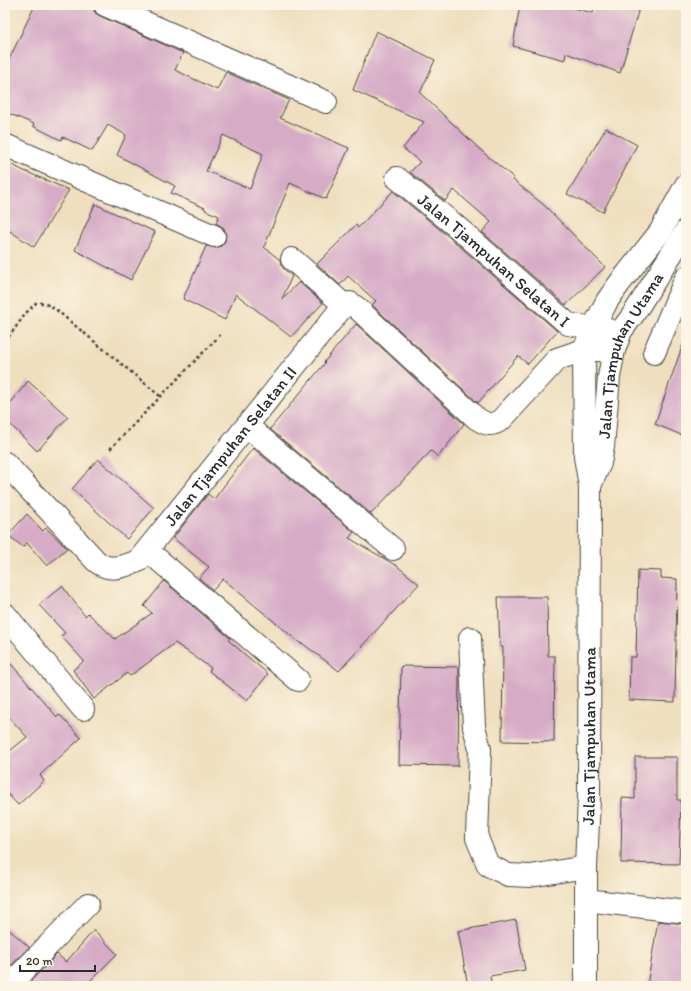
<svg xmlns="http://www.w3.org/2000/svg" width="691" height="991" font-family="Itim,sans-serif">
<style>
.building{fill:#d6abc6;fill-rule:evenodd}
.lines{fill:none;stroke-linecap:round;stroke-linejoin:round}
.minor-casing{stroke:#484641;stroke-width:24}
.path{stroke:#484641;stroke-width:2.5;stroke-dasharray:3 3;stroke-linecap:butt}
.minor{stroke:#fff;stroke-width:22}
.labels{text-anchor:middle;stroke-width:3.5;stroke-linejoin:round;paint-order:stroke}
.street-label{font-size:17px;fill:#2b2b2b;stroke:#fcf5e5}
</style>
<rect width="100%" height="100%" fill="#fcf5e5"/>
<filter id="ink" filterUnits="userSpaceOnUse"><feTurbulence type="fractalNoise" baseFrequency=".025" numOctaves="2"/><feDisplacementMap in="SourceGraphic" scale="8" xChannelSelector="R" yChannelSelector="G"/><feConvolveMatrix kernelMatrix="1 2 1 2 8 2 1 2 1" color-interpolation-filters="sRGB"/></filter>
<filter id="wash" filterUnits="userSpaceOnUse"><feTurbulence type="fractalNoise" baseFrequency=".012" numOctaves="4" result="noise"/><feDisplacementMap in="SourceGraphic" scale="16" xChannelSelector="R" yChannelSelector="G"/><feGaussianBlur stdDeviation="0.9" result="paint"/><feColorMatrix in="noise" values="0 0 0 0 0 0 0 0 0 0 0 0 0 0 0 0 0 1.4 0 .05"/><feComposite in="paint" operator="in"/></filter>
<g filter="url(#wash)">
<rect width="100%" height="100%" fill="#efdfbf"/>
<g id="blocks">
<g class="building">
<path d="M35,5H88L93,7L95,13L100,16L183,53L175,70L217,90L226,72L289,100L280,118L349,148L326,199L290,183L264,247L280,260L283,268L292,276L282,299L299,282L323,303L291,337L236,294L225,320L183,299L206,246L215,248L221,246L225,241L226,234L224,228L216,223L219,216L205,210V208L171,193L175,186L117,155L126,135L108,125L92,151L63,137L61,140L33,126L34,124L5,112V68ZM223,135L263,154L250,189L206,171Z"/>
<polygon points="520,5 563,5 593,13 595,5 640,5 620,73 566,53 565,60 513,46"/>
<polygon points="376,31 435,60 420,93 485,154 514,178 513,180 545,206 605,267 566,305 482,232 491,222 454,190 445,201 410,172 420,162 403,148 424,122 353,90"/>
<polygon points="606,128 637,145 603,212 567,194"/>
<polygon points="5,161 22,170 69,190 34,247 5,228"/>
<polygon points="393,191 449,237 557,331 528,364 518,356 478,403 372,305 376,301 348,276 340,285 317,264 356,225 358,228"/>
<polygon points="95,204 155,232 131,280 75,250"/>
<polygon points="356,324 464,424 438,457 431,451 371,514 270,429 325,363 324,362"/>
<polygon points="683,344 686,345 686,437 655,424"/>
<polygon points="28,381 68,417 37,451 5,419 5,410"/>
<polygon points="253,448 354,532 349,538 397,566 419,584 339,671 302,643 301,644 223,579 213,590 199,578 209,567 173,538 208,494 214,499"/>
<polygon points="98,459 154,508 127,539 72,489"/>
<polygon points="27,514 43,531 46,528 67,548 47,566 27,543 23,547 8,535"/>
<polygon points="638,570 661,571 661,578 677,579 675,702 629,700 630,657 636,657"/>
<polygon points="164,581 230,638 228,640 268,674 247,701 209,671 211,668 175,643 130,676 127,673 94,699 73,670 84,661 61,636 65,633 39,605 62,586 85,616 88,613 115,639 152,613 144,606"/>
<polygon points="498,597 547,597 548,656 555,656 554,742 502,741 503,647 500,647"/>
<polygon points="5,657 57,717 60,715 81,738 40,775 44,781 18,805 5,791 5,755 27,737 5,713"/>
<polygon points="401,666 459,667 458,766 399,765"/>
<polygon points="635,757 677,757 677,800 681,800 679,864 621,863 622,798 635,799"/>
<polygon points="516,920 525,970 490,976 492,986 468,986 458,931"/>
<polygon points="658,921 686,924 686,986 647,986"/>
<polygon points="5,926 29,947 5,972"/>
<polygon points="94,930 117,954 85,986 26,986 57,954 66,962"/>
</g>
</g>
</g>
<g filter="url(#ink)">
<use href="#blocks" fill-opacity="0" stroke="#484641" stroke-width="1"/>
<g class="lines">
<defs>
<g id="minor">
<polyline points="105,5 326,102"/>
<polyline points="5,145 214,236"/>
<path id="s1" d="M397,178L457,227L568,324L608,330"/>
<polyline points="292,259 344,305"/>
<polyline points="654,353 686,278"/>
<polyline points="247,426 393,549"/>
<path id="s2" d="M5,463L96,561C109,573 124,566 138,561L344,305L350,303L357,308L476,418C486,424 490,427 501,420L557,359L584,350H614"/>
<path id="s3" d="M590,486L600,463L603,447L609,377L614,350L621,331L633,315L686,231"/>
<polyline points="147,550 298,680"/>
<polyline points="5,614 83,709"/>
<polyline points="470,638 474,727 480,749 477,838 488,865 508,875 530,876 586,867"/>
<polyline points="586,900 686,912"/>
<polyline points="9,986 88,904"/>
<path id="s4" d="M586,986V867L589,798L590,486L585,457L584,350L593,328L607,301L619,284L660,232L686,185"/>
</g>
</defs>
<use href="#minor" class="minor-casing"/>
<g class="path">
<polyline points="5,342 26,313 36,303 44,303 54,308 160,396"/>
<polyline points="110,449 220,335"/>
</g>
<use href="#minor" class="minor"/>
</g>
</g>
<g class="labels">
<g class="street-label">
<text dy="6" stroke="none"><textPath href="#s1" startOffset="127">Jalan Tjampuhan Selatan I</textPath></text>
<text dy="6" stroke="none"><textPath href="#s3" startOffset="139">Jalan Tjampuhan Utama</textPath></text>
<text dy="6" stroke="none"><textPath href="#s2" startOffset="326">Jalan Tjampuhan Selatan II</textPath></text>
<text dy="6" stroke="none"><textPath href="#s4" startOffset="250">Jalan Tjampuhan Utama</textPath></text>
</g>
</g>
<rect width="691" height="991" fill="none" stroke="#fcf5e5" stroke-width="20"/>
<path d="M20 965v6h75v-6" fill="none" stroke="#2b2b2b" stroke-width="2"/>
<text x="26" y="965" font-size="12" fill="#2b2b2b" stroke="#fcf5e5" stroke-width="3" paint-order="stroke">20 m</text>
</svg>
